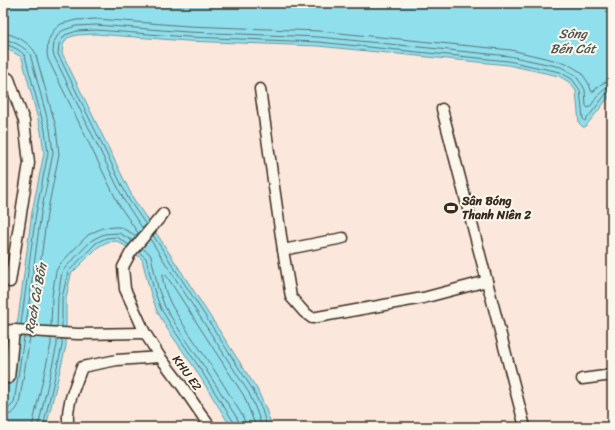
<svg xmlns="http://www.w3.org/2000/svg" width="615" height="430" font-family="Sriracha,sans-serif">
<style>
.water{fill:#90dfed;stroke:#6e979a}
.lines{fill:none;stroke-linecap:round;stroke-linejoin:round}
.shore{stroke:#5d7271;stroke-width:1}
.minor-casing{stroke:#3b2a1e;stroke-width:13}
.minor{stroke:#fbf7ec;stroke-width:10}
.labels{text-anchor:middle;stroke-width:4;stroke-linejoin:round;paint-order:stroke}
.poi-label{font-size:12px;font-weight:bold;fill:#3b2a1e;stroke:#fbf7ec;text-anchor:start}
.street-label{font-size:12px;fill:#3b2a1e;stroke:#fbf7ec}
.water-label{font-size:13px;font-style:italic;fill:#505752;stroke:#fbf7ec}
</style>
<rect width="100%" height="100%" fill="#fbe7dc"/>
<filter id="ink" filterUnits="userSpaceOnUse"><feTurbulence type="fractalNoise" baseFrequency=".025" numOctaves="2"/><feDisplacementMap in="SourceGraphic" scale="8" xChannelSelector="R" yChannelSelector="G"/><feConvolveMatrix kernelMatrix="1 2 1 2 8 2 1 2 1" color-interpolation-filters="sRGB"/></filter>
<g filter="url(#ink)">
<polygon class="water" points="3,3 612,3 612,95 609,97 585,127 583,127 579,123 576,91 569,82 559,76 508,65 318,46 187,41 96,34 77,35 67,38 63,45 62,53 133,198 166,248 257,389 266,409 272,427 231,427 194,367 168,330 157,311 150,291 142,259 128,248 117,241 107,242 98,247 71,274 66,298 66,346 46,427 3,427 3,413 19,312 32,212 44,153 41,131 22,58 20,56 3,47"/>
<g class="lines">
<g class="shore">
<path d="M3,33C14,34 30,43 35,52L56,127L59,154L47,214L32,325"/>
<path d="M3,39C11,40 25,47 30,54L50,129L53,153L41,213L26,325"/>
<path d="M3,44C10,45 21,50 25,56L45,130L48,153L36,213L21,324"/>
<polyline points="146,225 129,200 58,54 59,44 65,35 77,31 96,30 188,37 318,42 508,61 560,72 572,79 580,90 583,119 584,121 586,120 606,94 609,92 612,92"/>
<path d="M143,229L125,202L54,56L53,52L54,42L59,33L64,30L76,26L96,25L188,32L319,37L509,56L561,67L575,75L583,86L585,90L586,106L588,108L590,107C596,99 601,88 612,87"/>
<polyline points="153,235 253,390 262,410 267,427"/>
<polyline points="150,239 249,393 257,412 262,427"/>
<polyline points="142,248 149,253 151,256 158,288 165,307 176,325 201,362 237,418 239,423 240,427"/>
<polyline points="139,252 146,258 154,290 161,309 172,327 197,364 233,421 235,427"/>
<path d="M51,326L52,296L56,271L60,264L88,235L102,228L115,227H120L135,235H137L138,233L119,205L48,59L47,53L48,42L50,37L54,30L61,24L76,20L97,19L188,26L319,31L511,50L566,63L581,72L589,84L591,90L592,92L594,91C599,85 604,81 612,81"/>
<polyline points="57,327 58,297 62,272 65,268 92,240 104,234 119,233 133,241"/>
<polyline points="62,327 62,298 68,272 96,243 106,238 117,237 129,245"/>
<polyline points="3,410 9,408 14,403 24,337"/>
<path d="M3,416C11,415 16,412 19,404L30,337"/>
<polyline points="32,427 51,344 51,338"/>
<polyline points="38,427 57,345 57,339"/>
<polyline points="43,427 62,346 62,339"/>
<path d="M246,427L245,422L242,415C230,396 219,376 206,358C194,340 182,324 172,306C168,299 161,281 163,274L166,275L244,396L256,427"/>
</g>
<defs>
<g id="minor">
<polyline points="3,75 9,79 24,121 29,163 10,282"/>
<polyline points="260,89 283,250 291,297 304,312 312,318 423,298 487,281"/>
<polyline points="442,109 525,427"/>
<polyline points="163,214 131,252 123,267 125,289 145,333 160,357 182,386 210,427"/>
<polyline points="283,250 343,238"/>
<polyline points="3,331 14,330 78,334 145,333"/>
<polyline points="9,378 14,330"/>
<polyline points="582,379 612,375"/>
<path d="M69,427C64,409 76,384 82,367L117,360L160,357"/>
</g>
</defs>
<use href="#minor" class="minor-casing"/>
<use href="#minor" class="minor"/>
</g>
</g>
<defs>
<symbol id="stadium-bare" viewBox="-9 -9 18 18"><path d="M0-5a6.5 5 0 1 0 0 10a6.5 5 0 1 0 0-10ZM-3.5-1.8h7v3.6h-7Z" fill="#3b2a1e" stroke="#fbf7ec" stroke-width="2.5" paint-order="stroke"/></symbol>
</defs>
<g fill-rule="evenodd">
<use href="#stadium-bare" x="441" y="198" width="20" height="20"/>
</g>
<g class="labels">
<g class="poi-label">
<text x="462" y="205">Sân Bóng<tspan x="462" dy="14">Thanh Niên 2</tspan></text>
</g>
<g class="street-label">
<text transform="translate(187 373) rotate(54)" y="4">KHU E2</text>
</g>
<g class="water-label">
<text x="573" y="38">Sông<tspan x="573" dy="15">Bến Cát</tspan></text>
<text transform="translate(35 298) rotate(-79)" y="5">Rạch Cả Bốn</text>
</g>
</g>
<rect width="615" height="430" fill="none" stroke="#fbf7ec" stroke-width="16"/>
<rect x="8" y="8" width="599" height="414" fill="none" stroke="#3b2a1e" stroke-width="1.5" filter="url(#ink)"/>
</svg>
